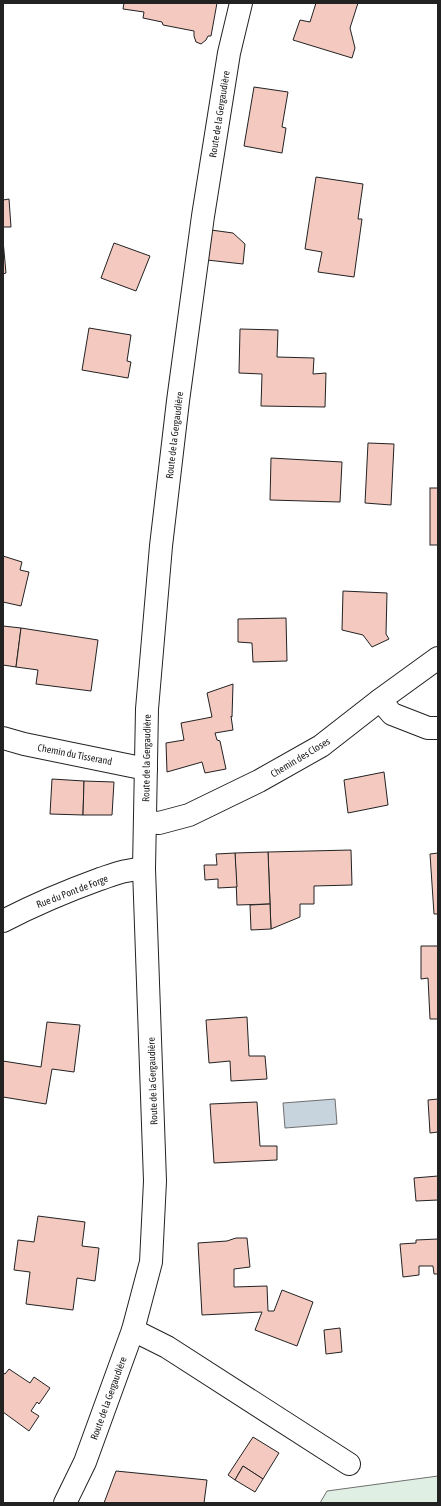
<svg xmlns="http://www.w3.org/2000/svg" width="441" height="1506" font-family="'Asap Condensed',sans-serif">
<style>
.green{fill:#e0efe3;stroke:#6f6f6f}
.water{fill:#c7d3dd;stroke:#6f6f6f}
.building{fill:#f3c9c0;stroke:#222}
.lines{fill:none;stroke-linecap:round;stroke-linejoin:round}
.minor-casing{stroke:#222;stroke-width:24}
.minor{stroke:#fff;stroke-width:22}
.labels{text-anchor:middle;stroke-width:3;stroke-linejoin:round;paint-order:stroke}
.street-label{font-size:10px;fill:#222;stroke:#fff}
</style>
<rect width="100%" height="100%" fill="#fff"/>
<polygon class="green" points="438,1476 438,1503 320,1503 327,1491"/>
<polygon class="water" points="335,1099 337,1124 285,1128 283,1103"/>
<g class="building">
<polygon points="124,3 217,3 211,36 208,36 206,40 201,44 196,42 194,36 194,31 163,25 162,22 143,18 144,12 123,9"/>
<polygon points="316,3 358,3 350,28 355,48 352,58 293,40 300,20 310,22"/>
<polygon points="254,87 288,92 282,127 286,128 282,153 244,146"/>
<polygon points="316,177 363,184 358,219 362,219 354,277 318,272 322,252 305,249"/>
<polygon points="9,199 11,227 3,227 3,200"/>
<polygon points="211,230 233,233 245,244 243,264 207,260"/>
<polygon points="3,240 6,273 3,274"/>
<polygon points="114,243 150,256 136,291 101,278"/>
<polygon points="89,328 131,335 127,361 131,362 128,378 82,370"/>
<polygon points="240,329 278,330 277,357 314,358 313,374 326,373 325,407 261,406 262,374 239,373"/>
<polygon points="368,443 394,444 391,505 365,503"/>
<polygon points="271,458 342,462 340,502 270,500"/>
<rect x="430" y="488" width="8" height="57"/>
<polygon points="3,556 22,562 20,570 29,572 21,606 3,602"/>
<polygon points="343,591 387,593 386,634 389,639 372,647 363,635 342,630"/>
<polygon points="286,618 287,661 253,662 252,643 238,642 238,619"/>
<polygon points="3,626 21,628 16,667 3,665"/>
<polygon points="21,628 98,640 91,691 36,684 38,670 16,667"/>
<polygon points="233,684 232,717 231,716 233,730 215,733 217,740 220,741 226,769 205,773 202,762 167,772 166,743 184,740 181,723 212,717 207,693"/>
<polygon points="384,772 388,805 348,813 344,780"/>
<polygon points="52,779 84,781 83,815 50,814"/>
<polygon points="84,781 114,782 112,815 83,815"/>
<polygon points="351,850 352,885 314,886 314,904 300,904 300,917 271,929 268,852"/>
<polygon points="268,852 270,904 237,905 235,853"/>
<polygon points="235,853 237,887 218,888 218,879 205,880 204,865 217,865 216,854"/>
<polygon points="438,853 438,914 434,914 430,854"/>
<polygon points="270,904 271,929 251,930 250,905"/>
<polygon points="421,946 438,946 438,1019 430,1019 428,978 421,979"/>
<polygon points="247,1017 249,1056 265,1056 267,1079 231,1081 230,1061 209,1063 206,1020"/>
<polygon points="47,1022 80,1025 74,1072 52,1069 46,1104 3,1097 3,1061 41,1067"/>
<polygon points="438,1099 438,1132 430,1133 428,1100"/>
<polygon points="257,1102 260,1146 277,1146 277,1160 214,1163 210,1104"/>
<polygon points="438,1176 438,1200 416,1201 414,1178"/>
<polygon points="38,1216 85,1222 82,1246 99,1248 95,1281 77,1278 73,1310 26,1304 30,1272 14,1270 18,1240 34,1242"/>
<polygon points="236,1238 247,1238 250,1267 234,1269 234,1287 267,1286 268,1311 274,1311 282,1290 313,1302 297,1346 255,1330 262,1312 202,1315 198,1243 227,1241"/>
<polygon points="438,1239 438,1274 434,1274 433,1266 419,1266 419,1275 403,1277 400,1244 416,1243 416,1240"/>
<polygon points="340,1328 342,1352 326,1354 324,1330"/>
<polygon points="9,1369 30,1383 34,1377 50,1388 39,1404 37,1402 31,1411 39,1416 29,1431 3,1412 3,1373 5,1374"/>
<polygon points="253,1437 279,1453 263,1479 243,1466 235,1480 228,1475"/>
<polygon points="243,1466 263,1479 255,1492 235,1480"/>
<polygon points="116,1471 207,1480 204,1503 104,1503"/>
</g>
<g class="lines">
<defs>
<g id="minor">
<polyline points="380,700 392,714 428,728 438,728"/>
<polyline points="3,738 24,744 146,769"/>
<polyline points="145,822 159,823 189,815 259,781 321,746 380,700 438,658"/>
<path d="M3,921C34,905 67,891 100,879C115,874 127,869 144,869"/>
<polyline points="133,1330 167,1347 349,1464"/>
<polyline points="65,1503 85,1462 133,1330 151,1262 155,1181 144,869 147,709 161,546 178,401 203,216 229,53 241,3"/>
</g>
</defs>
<use href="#minor" class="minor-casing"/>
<use href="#minor" class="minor"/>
</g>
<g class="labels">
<g class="street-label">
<text transform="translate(219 114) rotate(-81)" y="4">Route de la Gergaudière</text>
<text transform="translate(174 435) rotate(-83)" y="4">Route de la Gergaudière</text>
<text transform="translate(75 754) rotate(11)" y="4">Chemin du Tisserand</text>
<text transform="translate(300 757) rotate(-31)" y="4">Chemin des Closes</text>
<text transform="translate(146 758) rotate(-89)" y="4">Route de la Gergaudière</text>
<text transform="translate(72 891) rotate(-21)" y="4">Rue du Pont de Forge</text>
<text transform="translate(152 1081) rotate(-92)" y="4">Route de la Gergaudière</text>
<text transform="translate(108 1398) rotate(-70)" y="4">Route de la Gergaudière</text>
</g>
</g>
<rect width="441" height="1506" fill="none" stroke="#222222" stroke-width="8"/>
</svg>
